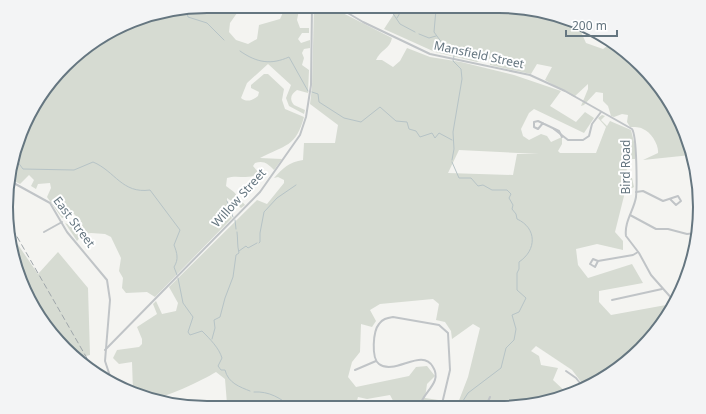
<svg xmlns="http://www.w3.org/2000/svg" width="706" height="414" font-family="'Noto Sans',sans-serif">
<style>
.green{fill:#d6dbd2;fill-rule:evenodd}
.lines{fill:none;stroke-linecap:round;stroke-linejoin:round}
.stream{stroke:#b6c3c6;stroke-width:1}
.minor{stroke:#c0c4c7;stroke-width:2}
.rail{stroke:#9fa6aa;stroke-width:1;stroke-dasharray:6 3;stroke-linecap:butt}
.labels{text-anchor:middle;stroke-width:4;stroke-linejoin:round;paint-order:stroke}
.street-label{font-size:12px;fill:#657680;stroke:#fff}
.rim{fill:none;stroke:#657680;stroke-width:2}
</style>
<rect width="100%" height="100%" fill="#f4f4f1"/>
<g class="green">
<path d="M216,6H242L230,23L229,32L236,40L248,44L257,39L259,25L280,19L286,6L310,7V10H299L297,20L300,28H309V33H302L298,39L301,43L310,40V48L304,49L302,53L304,58L302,65L309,70L308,93L297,90C291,94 289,99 294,105L305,110L304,114L289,106L286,98L291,85L268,64L247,83L241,98C247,103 253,100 258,96L259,92L251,88V85L264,74H268L284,89L282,100L285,109L304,117C296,147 285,145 260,158L282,159L274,170C268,164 264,160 255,163L253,166L258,172C252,181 237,174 227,178L226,186L234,192L245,205L241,208L227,198V209L232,218L155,297L147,292L126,293L122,288L123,278L119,271L121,258L111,237L105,234L91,233L83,234L77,241L65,223L76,228L79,225L78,218L74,214L62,218L47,197L51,188L50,183L38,184L36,189L31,186L34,180L29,175L20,184L14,181L12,169L17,143L40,95L85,47L143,17L202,7L206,10L211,11Z"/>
<path d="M314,6H329L392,38C390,49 380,50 376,60H382L393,67L400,61L407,48L430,57L461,62L514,75L561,91L550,106L576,122L585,112L594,118L584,133L534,109L529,113L521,129L523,136L529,140L541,134L547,136L551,142L562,137V144L558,151L560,153H596L606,127L598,118L602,115L605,116L601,120L607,126L610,121L631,130L635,146V159H632L627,167L626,178H632L634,187L625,192L615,232L623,241V250L597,244L576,249L578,265L588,278L632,264L643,283L599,291V302L611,315L666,305L670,308C661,331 638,353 618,368L616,366L594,383L585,387L572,370L536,346L531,351L539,356L541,365L558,368L553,380L569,395L512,408H397L390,395L367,399L358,397L355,408H344V404L337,400L328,408H271L227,404L225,379L216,372C203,380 164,399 150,399C143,399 138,395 133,391L132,362L119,364L113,358L117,350L139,347L142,344V339L137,327L157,314L153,304L156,301L162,314L176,311L178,303L169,287L257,200L267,204L284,183V180L278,177L274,178C283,168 289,162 303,160L304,143H335L338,125L310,104L312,87ZM459,150L539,154H517L513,175L448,173ZM433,299L439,304L436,320L445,322L451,331L452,339L473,324L480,328L468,377L458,403L425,398L427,384L435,376L427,366L416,367L409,376L356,387L348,377L352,362L360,352L361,324L372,327L376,321L370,310L380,304Z"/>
<path d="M399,6C460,6 527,0 582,26L581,32L586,43L603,49L610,44L611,40L666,96L691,155L643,160L658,153C659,145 651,132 643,129C640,127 634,127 630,127L627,122L628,115L622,114L614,117L611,116L608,106L603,101V93L596,92L584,105L581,106L588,89V84L574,97L545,80L552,67L537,64L531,74L490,65V60L488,58L477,62L435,52L384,29Z"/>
<polygon points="10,233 38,274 58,252 88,288 90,355 78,358 48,330 17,272"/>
</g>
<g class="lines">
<g class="stream">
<polyline points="388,6 400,24 415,32"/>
<polyline points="435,6 436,9 434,32 442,43"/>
<polyline points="186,9 188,17 207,23 224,40"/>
<polyline points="397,18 404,6"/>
<polyline points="419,34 429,38 436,36"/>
<polyline points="444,45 455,51 453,61 461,69 462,79 453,132 454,149 452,160"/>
<path d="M240,51C257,63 271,65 289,57L308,91"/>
<polyline points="312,92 318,94 319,102 344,118 361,122 380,107 396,121 407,122 409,129 416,131 420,137 432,133 435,138 439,133 452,140"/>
<path d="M14,157L23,169L74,170L93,162C115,171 122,194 150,190L180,230L174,245C177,253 179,259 174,267L177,275"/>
<path d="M452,162L459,178H471L478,186L483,185L492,190H507L511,194L509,198L513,205L512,209L516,214L517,219C537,228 537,250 519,262V269L517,273V290L526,298L519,312L512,315L516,329L514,340L506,348L501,368L468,393L461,404"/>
<polyline points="227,201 233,217"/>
<polyline points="235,220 236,229"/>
<polyline points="259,243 260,242 260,233 264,212 277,198 296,185"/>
<polyline points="239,251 246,246 248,248 257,243"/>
<path d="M178,278L183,303L193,317L188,332L190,335L202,331C210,339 219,348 222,358L218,366L221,370H225C228,383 240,387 250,391"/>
<path d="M212,339L215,328L214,320L220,317L225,298L233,277L236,255L239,253C237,245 238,239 237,232"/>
<path d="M254,392C269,391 281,398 292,408"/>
</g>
<g class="minor">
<path d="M336,6L363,22L430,54L530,75L565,91L632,129C637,136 637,186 636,197C634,210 624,222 626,236L639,253L651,275L674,301"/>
<polyline points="592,31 595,36 600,35"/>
<polyline points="543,123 538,129 534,127 534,122 538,121 559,131 562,137"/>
<polyline points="554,129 568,140 583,140 589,136 592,124 601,112"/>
<polyline points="10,181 50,203 67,232 107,280 110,300 105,361 112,382"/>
<polyline points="636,192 643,191 663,201 678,196 681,201 676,205 670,199"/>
<polyline points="630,215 656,229 668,229 687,234 696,233"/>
<polyline points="44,232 62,222"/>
<polyline points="598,261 593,259 590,264 595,267 598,261 633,255 638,252"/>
<polyline points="612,300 662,289"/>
<polyline points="105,350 260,192 300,135 306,117 311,85 312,6"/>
<polyline points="355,370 376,361"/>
<polyline points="566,371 576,378 584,388"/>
<path d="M419,408C422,392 443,383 433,367C422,347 395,376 379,364C371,358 373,331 379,324C382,319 387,318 393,317L439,325L448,333L450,370L441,408"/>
<polyline points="485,408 490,397"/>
</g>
<polyline class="rail" points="8,221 96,374"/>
</g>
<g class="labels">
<g class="street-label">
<text transform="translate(479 55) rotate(12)" y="4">Mansfield Street</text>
<text transform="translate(626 167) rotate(-90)" y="4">Bird Road</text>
<text transform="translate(239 198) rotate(-48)" y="4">Willow Street</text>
<text transform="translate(74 222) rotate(53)" y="4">East Street</text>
</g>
</g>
<path d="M0 0H706V414H0ZM207 13H499A194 194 0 0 1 693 207V207A194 194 0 0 1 499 401H207A194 194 0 0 1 13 207V207A194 194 0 0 1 207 13Z" fill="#f3f4f5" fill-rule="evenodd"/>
<path class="rim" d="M207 13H499A194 194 0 0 1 693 207V207A194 194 0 0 1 499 401H207A194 194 0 0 1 13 207V207A194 194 0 0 1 207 13Z"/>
<path d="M566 30v6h51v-6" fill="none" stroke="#657680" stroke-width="2"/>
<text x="572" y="30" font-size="12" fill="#657680" stroke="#ffffff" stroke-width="3" paint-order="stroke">200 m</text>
</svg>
